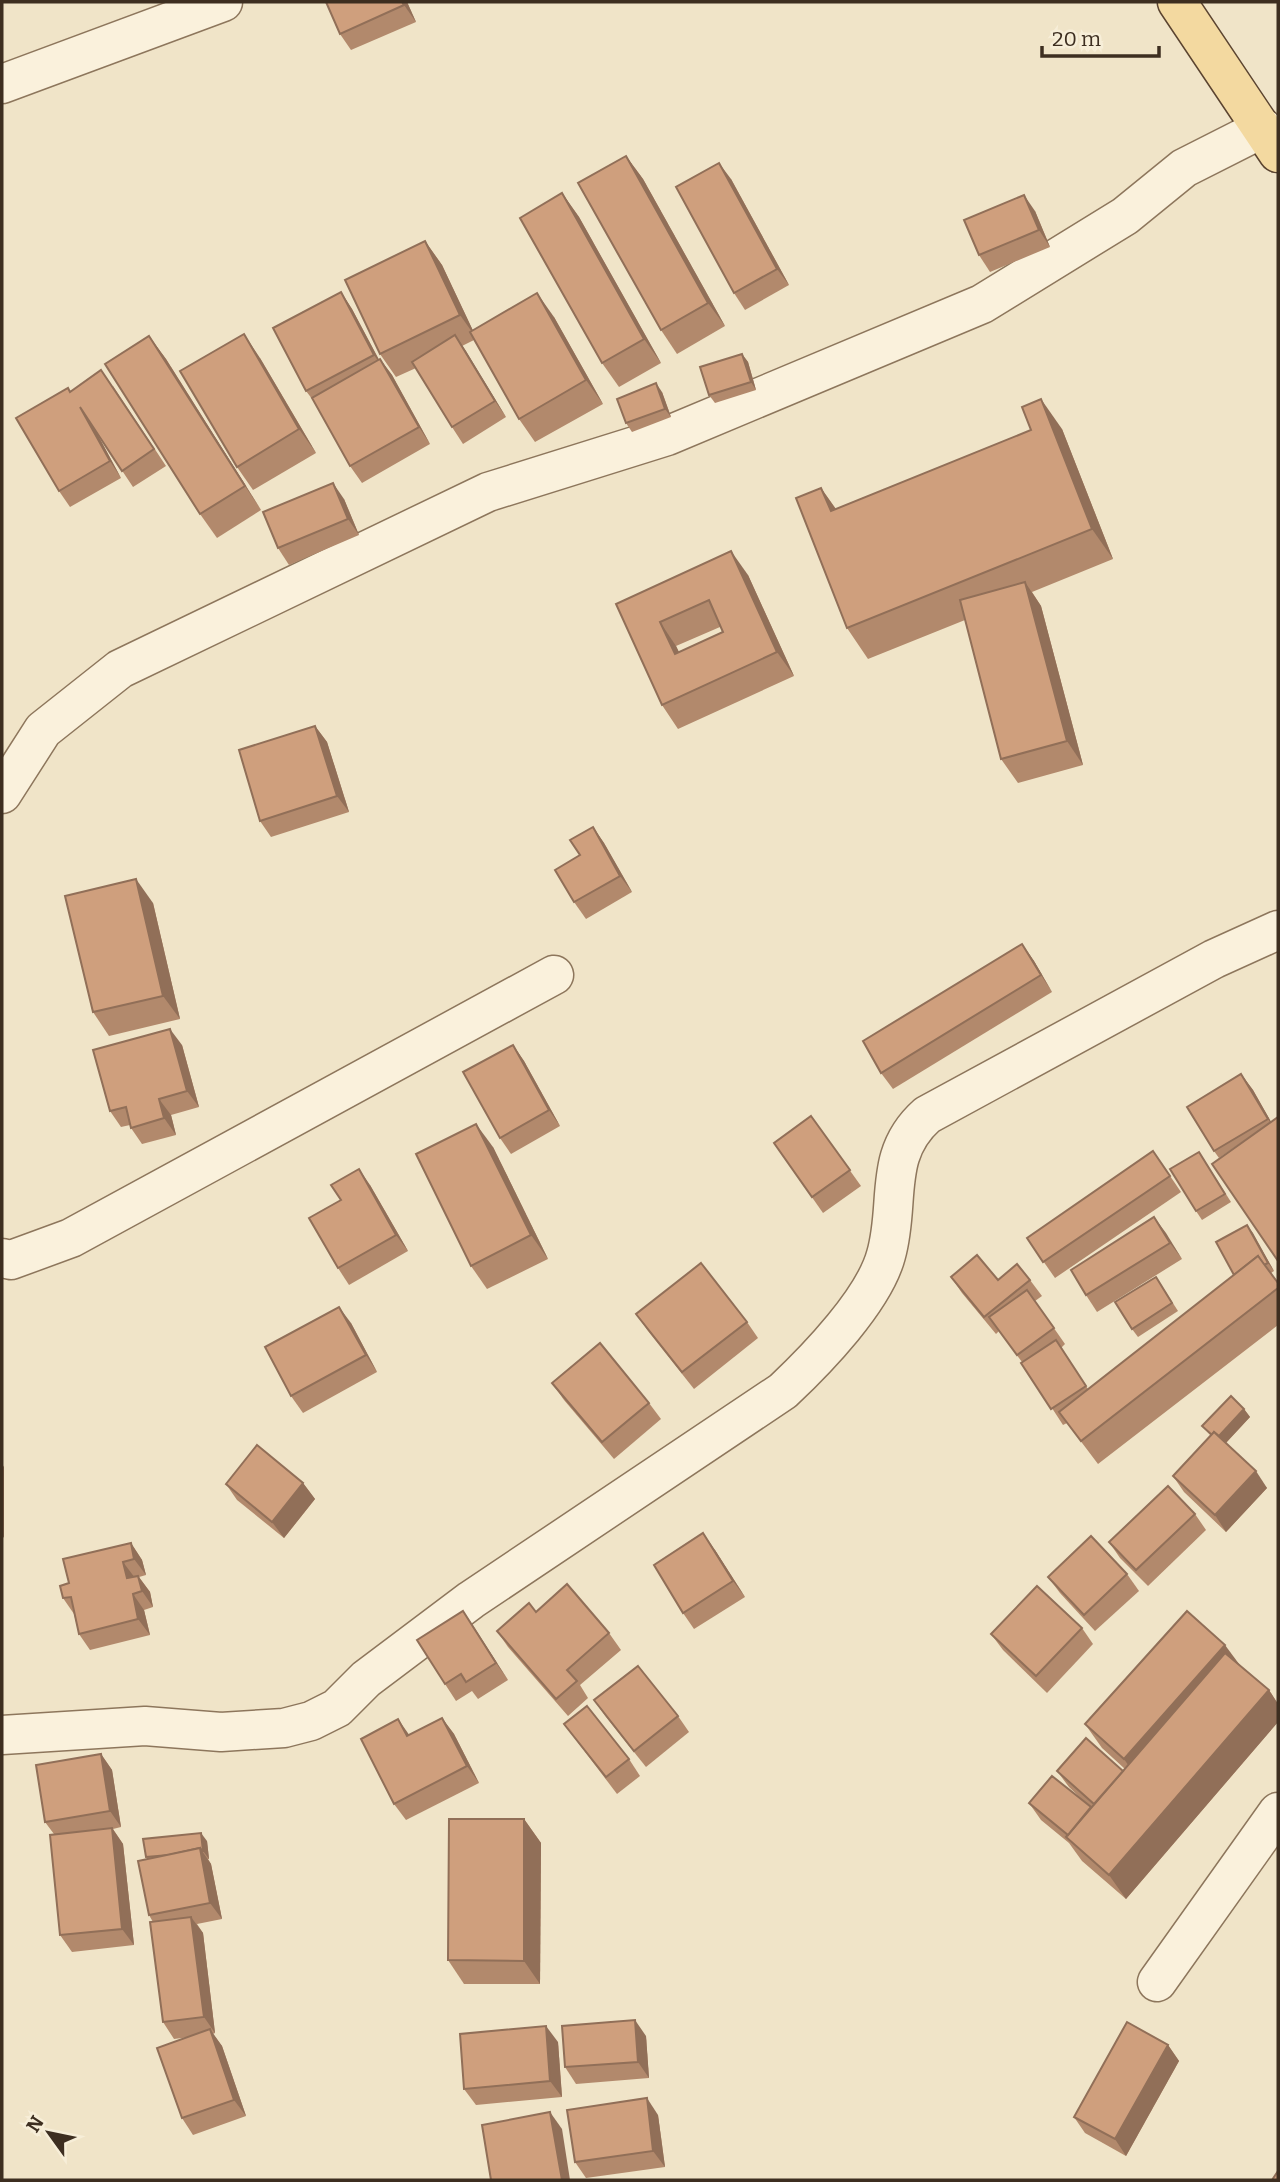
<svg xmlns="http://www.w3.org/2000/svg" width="1280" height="2182" font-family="Bitter,serif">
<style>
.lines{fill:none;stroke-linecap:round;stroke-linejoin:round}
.minor-casing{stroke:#8d765c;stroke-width:41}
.primary-casing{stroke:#5b4430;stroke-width:41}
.minor{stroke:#faf1dc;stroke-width:38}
.primary{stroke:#f3d9a0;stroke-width:38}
.wall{fill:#b2896c;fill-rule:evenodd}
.shaded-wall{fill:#916f58}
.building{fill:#cf9f7d;stroke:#916f58;stroke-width:2;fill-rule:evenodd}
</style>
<rect width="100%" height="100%" fill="#f0e4c8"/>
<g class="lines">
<defs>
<g id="minor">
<polyline points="2,84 223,2"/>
<polyline points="2,794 43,730 120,669 488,492 667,436 982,304 1125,216 1184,168 1263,128"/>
<polyline points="2,1258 11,1260 71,1238 554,975"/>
<path d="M2,1735L145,1726L221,1732L284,1728L311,1721L337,1708L366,1679L471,1600L783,1391C817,1359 874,1300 886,1255C901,1203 882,1155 927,1115L1214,959L1278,930"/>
<polyline points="1157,1982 1278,1812"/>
</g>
<polyline id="primary" points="1177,2 1278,153"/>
</defs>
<use href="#minor" class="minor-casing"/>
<use href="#primary" class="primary-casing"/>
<use href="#minor" class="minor"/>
<use href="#primary" class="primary"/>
</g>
<g class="wall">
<polygon points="326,2 407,2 416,22 351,50 340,34"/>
<polygon points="626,156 643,179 725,326 677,354 661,330"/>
<polygon points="731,179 789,285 745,310 734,293"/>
<polygon points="562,193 579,217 661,363 619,387 602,363"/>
<polygon points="1035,211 1050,247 990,272 979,255"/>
<polygon points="425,241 442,265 473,331 554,317 603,404 535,442 519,419 474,340 462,346 506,417 463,444 452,427 416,368 396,377 380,354"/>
<polygon points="341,292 352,309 379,360 380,359 392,375 430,444 362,483 350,466 316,404 306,391"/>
<polygon points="149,336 166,359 261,510 217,538 200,514"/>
<polygon points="742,354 748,362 756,390 715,403 709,395"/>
<polygon points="260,358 316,453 253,490 237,467"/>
<polygon points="113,386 166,466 133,487 95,430 121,478 70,507 59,491 70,391"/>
<polygon points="662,392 671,417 632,432 626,423"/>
<polygon points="1062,429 1113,559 1032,592 1041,606 1083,765 1018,783 1001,759 965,620 868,659 847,628 821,488 836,509"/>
<polygon points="344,499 359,535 289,565 278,548"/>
<path d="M748,575L794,676L678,729L662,705L616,604ZM720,627L723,632L679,652L676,646Z"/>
<polygon points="315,726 327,742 349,812 271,837 260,821"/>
<polygon points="593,827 604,843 632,892 586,919 574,902"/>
<polygon points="153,903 180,1019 109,1036 93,1012"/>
<polygon points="1022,944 1034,961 1052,992 893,1089 881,1073"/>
<polygon points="182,1045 199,1107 171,1115 176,1135 142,1144 131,1128 130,1125 121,1127 110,1111"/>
<polygon points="513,1045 524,1061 560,1126 511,1154 500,1138"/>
<polygon points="1241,1074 1253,1090 1271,1122 1219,1158 1214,1151"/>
<polygon points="811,1116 861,1186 823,1213 774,1143"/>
<polygon points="493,1147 548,1259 487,1289 471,1266"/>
<polygon points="1153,1151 1181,1192 1055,1278 1027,1238"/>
<polygon points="1199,1152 1231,1202 1202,1220 1196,1211"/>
<polygon points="370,1185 408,1251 349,1285 338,1268"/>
<polygon points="1154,1217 1182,1259 1097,1312 1086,1295"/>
<polygon points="1247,1225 1274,1271 1271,1273 1278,1283 1278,1325 1098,1464 1067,1423 1063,1425 1022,1362 999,1331 996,1334 962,1293 951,1277 998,1280 1030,1280 1042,1296 1035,1301 1065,1344 1061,1348 1088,1389 1234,1275"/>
<polygon points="1156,1277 1178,1311 1138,1337 1132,1329"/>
<polygon points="636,1314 747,1322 758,1338 694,1389 648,1331"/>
<polygon points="351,1323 377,1372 303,1413 291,1396"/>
<polygon points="552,1383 649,1403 661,1419 614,1459 564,1400"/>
<polygon points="1244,1409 1250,1417 1226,1443 1267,1488 1226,1532 1184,1492 1173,1476 1211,1436 1202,1426"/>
<polygon points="303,1483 315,1499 284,1538 237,1500 226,1484"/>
<polygon points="1195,1514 1206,1530 1148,1586 1120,1558 1109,1542"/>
<polygon points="131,1543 142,1560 146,1575 139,1577 150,1592 153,1607 144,1610 150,1635 90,1650 79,1634 74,1614 63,1598"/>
<polygon points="715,1550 745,1597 694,1629 683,1613"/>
<polygon points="1127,1574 1139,1591 1095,1631 1060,1593 1048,1577"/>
<polygon points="463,1611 508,1680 478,1699 472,1691 456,1701 445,1684"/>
<polygon points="536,1612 609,1633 621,1650 580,1685 588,1698 568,1716 508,1647 497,1631"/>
<polygon points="1082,1628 1093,1644 1047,1693 1003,1650 991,1634"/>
<polygon points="1240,1666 1269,1690 1278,1704 1278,1722 1126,1899 1082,1861 1069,1843 1041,1820 1029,1803 1091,1808 1069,1787 1057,1771 1123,1771 1125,1769 1102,1748 1085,1724"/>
<polygon points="594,1700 678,1716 689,1732 646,1767 606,1717"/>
<polygon points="442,1718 454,1734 479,1783 406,1820 394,1804 409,1735"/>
<polygon points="564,1724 629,1759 640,1776 617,1794"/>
<polygon points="101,1754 112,1770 121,1827 113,1829 123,1844 134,1945 72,1952 60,1935 54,1834 45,1822"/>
<polygon points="524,1819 541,1843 540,1984 464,1984 448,1960"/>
<polygon points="207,1841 209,1859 208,1859 211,1864 222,1919 197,1924 203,1933 215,2033 213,2034 222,2046 246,2116 193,2135 182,2118 190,2037 174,2039 163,2022 153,1922 149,1915 147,1859 146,1857"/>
<polygon points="646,2036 649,2078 576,2084 565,2067"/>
<polygon points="558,2042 562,2097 476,2105 464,2089"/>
<polygon points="1168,2045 1179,2061 1126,2156 1085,2133 1074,2117"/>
<polygon points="658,2115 665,2167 586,2178 575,2162"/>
</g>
<g class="shaded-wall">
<polygon points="402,2 407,2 416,22 404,5"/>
<polygon points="626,156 643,179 725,326 708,303"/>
<polygon points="719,163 731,179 789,285 777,269"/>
<polygon points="562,193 579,217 661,363 644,339"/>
<polygon points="1024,195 1035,211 1050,247 1039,230"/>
<polygon points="425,241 442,265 477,339 460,315"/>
<polygon points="341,292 352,309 385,371 374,355"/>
<polygon points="537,293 554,317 603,404 586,380"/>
<polygon points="244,334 260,358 316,453 299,429"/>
<polygon points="455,335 466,351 506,417 495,401"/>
<polygon points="149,336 166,359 261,510 245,486"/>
<polygon points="742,354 748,362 756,390 751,382"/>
<polygon points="380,359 392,375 430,444 419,427"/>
<polygon points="656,383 662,392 671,417 665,409"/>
<polygon points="1041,399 1062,429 1113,559 1092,529"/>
<polygon points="80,407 92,424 121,478 110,461"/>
<polygon points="333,483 344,499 359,535 348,519"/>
<polygon points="821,488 842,518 831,511"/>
<polygon points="731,551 748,575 794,676 777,652"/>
<polygon points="1025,582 1041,606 1083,765 1067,741"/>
<polygon points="660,622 676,646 691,678 675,654"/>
<polygon points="315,726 327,742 349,812 337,796"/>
<polygon points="593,827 604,843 632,892 620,876"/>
<polygon points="136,879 153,903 180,1019 163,996"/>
<polygon points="1022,944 1034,961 1052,992 1041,975"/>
<polygon points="170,1029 182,1045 199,1107 187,1091"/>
<polygon points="513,1045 524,1061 560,1126 549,1110"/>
<polygon points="1241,1074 1253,1090 1278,1134 1268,1119"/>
<polygon points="159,1099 171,1115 176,1135 164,1118"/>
<polygon points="476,1124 493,1147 548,1259 531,1235"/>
<polygon points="359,1169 370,1185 408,1251 396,1235"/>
<polygon points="1154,1217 1166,1233 1182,1259 1170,1243"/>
<polygon points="1247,1225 1253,1233 1274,1271 1268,1263"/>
<polygon points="339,1307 351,1323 377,1372 366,1355"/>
<polygon points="1244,1409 1250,1417 1222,1447 1216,1439"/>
<polygon points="2,1464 4,1467 4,1538 2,1535"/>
<polygon points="1256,1471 1267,1488 1226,1532 1215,1515"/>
<polygon points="303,1483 315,1499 284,1538 272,1522"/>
<polygon points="703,1533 715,1550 745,1597 733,1581"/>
<polygon points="131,1543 142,1560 146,1575 134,1559"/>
<polygon points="123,1562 135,1578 127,1578"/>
<polygon points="138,1576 150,1592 153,1607 142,1591"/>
<polygon points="133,1594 144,1610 150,1635 138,1619"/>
<polygon points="463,1611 474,1627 508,1680 496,1663"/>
<polygon points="1225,1645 1242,1668 1140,1782 1124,1759"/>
<polygon points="1269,1690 1278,1704 1278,1722 1126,1899 1109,1875"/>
<polygon points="442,1718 454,1734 479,1783 467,1766"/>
<polygon points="398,1719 410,1736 407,1736"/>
<polygon points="101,1754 112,1770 121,1827 110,1811"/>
<polygon points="524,1819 541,1843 540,1984 524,1961"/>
<polygon points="112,1828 123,1844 134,1945 122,1929"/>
<polygon points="201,1833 207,1841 209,1859 203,1851"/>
<polygon points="200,1848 211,1864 222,1919 210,1903"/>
<polygon points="191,1917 203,1933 215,2033 204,2017"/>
<polygon points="635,2020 646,2036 649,2078 638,2062"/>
<polygon points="546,2026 558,2042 562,2097 550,2081"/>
<polygon points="210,2029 222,2046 246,2116 234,2100"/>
<polygon points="1168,2045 1179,2061 1126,2156 1115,2139"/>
<polygon points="647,2098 658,2115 665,2167 653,2151"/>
<polygon points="550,2112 562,2129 570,2180 562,2180"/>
</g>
<g class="building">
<polygon points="326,2 402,2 404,5 340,34"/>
<polygon points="626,156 708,303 661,330 578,183"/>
<polygon points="719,163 777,269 734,293 676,187"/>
<polygon points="562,193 644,339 602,363 520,218"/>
<polygon points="1024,195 1039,230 979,255 964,220"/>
<polygon points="425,241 460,315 380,354 345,280"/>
<polygon points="341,292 374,355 306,391 273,328"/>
<polygon points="537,293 586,380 519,419 470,332"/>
<polygon points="244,334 299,429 237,467 180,371"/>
<polygon points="455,335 495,401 452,427 412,362"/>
<polygon points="149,336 245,486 200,514 105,364"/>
<polygon points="742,354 751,382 709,395 700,367"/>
<polygon points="380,359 419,427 350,466 312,398"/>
<polygon points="101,370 154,449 122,471 80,407 110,461 59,491 16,418 68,388 70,392"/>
<polygon points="656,383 665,409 626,423 617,399"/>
<polygon points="1041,399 1092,529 847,628 796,498 821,488 831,511 1031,430 1022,407"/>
<polygon points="333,483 348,519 278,548 263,512"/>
<path d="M731,551L777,652L662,705L616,604ZM709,600L723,632L675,654L660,622Z"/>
<polygon points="1025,582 1067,741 1001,759 960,600"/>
<polygon points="315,726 337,796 260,821 239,750"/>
<polygon points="593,827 620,876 574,902 555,870 580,855 570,840"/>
<polygon points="136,879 163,996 93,1012 65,896"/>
<polygon points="1022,944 1041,975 881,1073 863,1041"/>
<polygon points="170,1029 187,1091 159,1099 164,1118 131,1128 126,1107 110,1111 93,1050"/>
<polygon points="513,1045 549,1110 500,1138 463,1072"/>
<polygon points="1241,1074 1268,1119 1214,1151 1187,1107"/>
<polygon points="811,1116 850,1170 812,1197 774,1143"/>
<polygon points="1278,1117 1278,1261 1212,1164"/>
<polygon points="476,1124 531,1235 471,1266 416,1154"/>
<polygon points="1153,1151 1170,1176 1043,1262 1027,1238"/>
<polygon points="1199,1152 1225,1194 1196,1211 1170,1169"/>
<polygon points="359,1169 396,1235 338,1268 309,1218 341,1200 331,1185"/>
<polygon points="1154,1217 1170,1243 1086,1295 1071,1270"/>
<polygon points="1247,1225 1268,1263 1264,1265 1258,1256 1234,1275 1216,1242"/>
<polygon points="977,1255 998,1280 1017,1264 1030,1280 984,1317 951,1277"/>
<polygon points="1258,1256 1278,1283 1278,1288 1081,1441 1059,1412"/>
<polygon points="701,1263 747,1322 682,1372 636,1314"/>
<polygon points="1156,1277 1172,1303 1132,1329 1115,1302"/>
<polygon points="1027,1290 1054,1328 1017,1355 989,1317"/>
<polygon points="339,1307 366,1355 291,1396 265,1347"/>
<polygon points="1056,1340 1086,1386 1051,1409 1021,1363"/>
<polygon points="600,1343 649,1403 602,1442 552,1383"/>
<polygon points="1231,1396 1244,1409 1219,1436 1214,1432 1212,1435 1202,1426"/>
<polygon points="1214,1432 1256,1471 1215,1515 1173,1476"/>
<polygon points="257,1445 303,1483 272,1522 226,1484"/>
<polygon points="1168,1486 1195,1514 1136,1570 1109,1542"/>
<polygon points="703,1533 733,1581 683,1613 654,1565"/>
<polygon points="1091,1536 1127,1574 1084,1615 1048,1577"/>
<polygon points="131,1543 134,1559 123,1562 127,1578 138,1576 142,1591 133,1594 138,1619 79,1634 71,1597 63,1598 60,1586 69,1583 63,1559"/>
<polygon points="567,1584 609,1633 567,1670 577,1681 556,1699 497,1631 529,1603 536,1612"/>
<polygon points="1037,1586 1082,1628 1036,1676 991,1634"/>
<polygon points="463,1611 496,1663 466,1682 461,1674 445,1684 417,1640"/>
<polygon points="1187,1611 1225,1645 1124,1759 1085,1724"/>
<polygon points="1225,1653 1269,1690 1109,1875 1066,1837"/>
<polygon points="638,1666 678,1716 634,1751 594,1700"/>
<polygon points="587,1706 629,1759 606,1777 564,1724"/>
<polygon points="442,1718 467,1766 394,1804 361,1739 398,1719 407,1736"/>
<polygon points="1086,1738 1123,1771 1094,1804 1057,1771"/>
<polygon points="101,1754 110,1811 45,1822 36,1765"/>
<polygon points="1052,1776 1091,1807 1068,1835 1029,1803"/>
<polygon points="449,1819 524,1819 524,1961 448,1960"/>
<polygon points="112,1828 122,1929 60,1935 50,1835"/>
<polygon points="201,1833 203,1851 202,1851 200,1848 169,1855 146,1857 143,1839"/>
<polygon points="200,1848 210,1903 149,1915 138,1861"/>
<polygon points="191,1917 204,2017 163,2022 150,1922"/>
<polygon points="635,2020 638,2062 565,2067 562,2026"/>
<polygon points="1127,2022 1168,2045 1115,2139 1074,2117"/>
<polygon points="546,2026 550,2081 464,2089 460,2034"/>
<polygon points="210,2029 234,2100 182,2118 157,2048"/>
<polygon points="647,2098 653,2151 575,2162 567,2110"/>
<polygon points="550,2112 562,2180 487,2180 491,2180 482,2125"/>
<polygon points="1278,2171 1278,2180 1272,2180"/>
</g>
<rect width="1280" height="2182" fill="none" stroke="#3d2e20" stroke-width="7"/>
<g transform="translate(49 2133) rotate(303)" stroke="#f7eed8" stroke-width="5" paint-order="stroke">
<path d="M0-5L12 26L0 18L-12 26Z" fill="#3d2e20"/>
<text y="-10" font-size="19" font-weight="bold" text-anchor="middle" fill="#3d2e20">N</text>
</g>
<path d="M1042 46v10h117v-10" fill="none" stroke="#3d2e20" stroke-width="3.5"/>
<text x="1052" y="46" font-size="21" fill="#3d2e20" stroke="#f7eed8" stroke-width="5" paint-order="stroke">20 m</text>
</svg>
